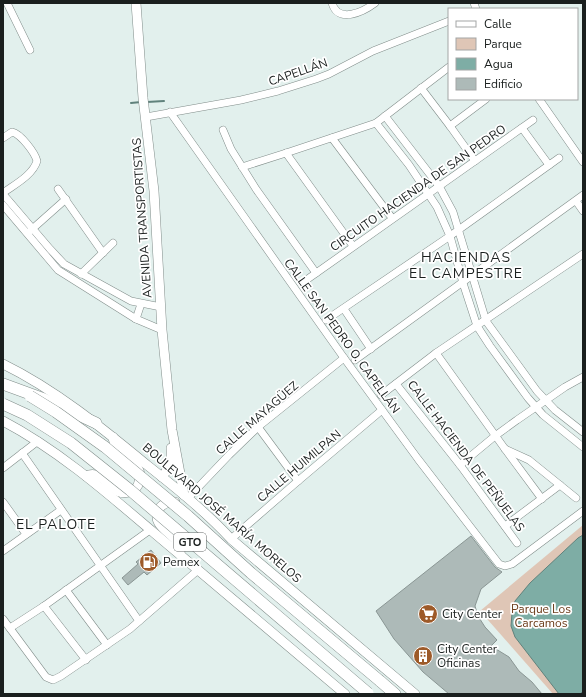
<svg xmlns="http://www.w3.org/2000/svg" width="586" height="697" font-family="'Nunito Sans',sans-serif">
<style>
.green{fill:#dfc6b6}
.water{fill:#7eada5;stroke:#60827c}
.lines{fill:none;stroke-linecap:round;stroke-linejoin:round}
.stream{stroke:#60827c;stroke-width:2}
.building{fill:#adbab8;stroke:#8a9694}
.minor-casing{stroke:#818d8a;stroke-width:8}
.tertiary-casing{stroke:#818d8a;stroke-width:10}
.primary-casing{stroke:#818d8a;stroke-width:12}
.minor{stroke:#fff;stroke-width:7}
.tertiary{stroke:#fff;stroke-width:9}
.primary{stroke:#fff;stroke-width:11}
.primary-bridge-casing{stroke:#818d8a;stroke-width:12;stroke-linecap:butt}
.primary-bridge{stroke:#fff;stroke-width:11}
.labels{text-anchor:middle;stroke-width:3.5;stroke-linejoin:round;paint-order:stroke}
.shield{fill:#fff;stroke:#5f6262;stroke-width:1}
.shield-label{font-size:11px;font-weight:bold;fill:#1a1f1e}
.street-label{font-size:12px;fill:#1a1f1e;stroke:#fff}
.poi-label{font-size:12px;fill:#1a1f1e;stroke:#fff;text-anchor:start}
.park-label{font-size:12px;fill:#6b3b19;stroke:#fff}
.quarter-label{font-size:14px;letter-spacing:1px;fill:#1a1f1e;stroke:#fff}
</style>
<rect width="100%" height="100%" fill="#e2f0ed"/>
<polygon class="green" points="583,525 583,694 553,694 480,611"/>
<polygon class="water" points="583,535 583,691 580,694 559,694 515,637 511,626 512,613 515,601 530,583 578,538"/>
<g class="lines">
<g class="stream">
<polyline points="147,102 164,101"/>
<polyline points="131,103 141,102"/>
</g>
</g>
<g class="building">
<polygon points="471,536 495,567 502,572 481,589 475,606 478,616 485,627 497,640 491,646 509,657 519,671 532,682 542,694 449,694 423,672 394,639 376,611"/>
<polygon points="151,550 161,563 147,575 144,572 128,585 122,578 138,564 136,562"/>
</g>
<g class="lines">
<defs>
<g id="minor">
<polyline points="7,3 30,50"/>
<path d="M332,3C338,24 363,12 375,3"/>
<polyline points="474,3 476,9"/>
<polyline points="421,88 450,126 475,161"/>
<polyline points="539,99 583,162"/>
<polyline points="170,112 344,358 418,459 499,564 505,566 512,564 583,511"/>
<polyline points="385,116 439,186 453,212 486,321 537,391 555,410 583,432"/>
<polyline points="146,117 241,100 278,91 316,79 329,74 373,51 449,21"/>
<polyline points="376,123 409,165 437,207 450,236 463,283 477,326 490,346 528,398 543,415 583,447"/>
<polyline points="450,126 486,99"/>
<polyline points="522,128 549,165"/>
<polyline points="223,130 231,149 256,189 316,273"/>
<path d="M3,138L12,132C21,134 35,153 37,161C33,175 14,185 3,193"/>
<polyline points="332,138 392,218"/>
<polyline points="286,153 353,246"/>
<polyline points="242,167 286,153 376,123 449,67"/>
<polyline points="58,189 103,253"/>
<polyline points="3,194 50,249 64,264 131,301 161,307"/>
<polyline points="576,201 583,211"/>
<polyline points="3,205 58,270 136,319 162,330"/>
<polyline points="30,231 66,199"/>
<polyline points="81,274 113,243"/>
<polyline points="302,283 533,120"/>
<polyline points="344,309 371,349"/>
<polyline points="136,319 141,304"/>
<polyline points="326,320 450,236 559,158"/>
<polyline points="436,353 505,449 542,499"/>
<polyline points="355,360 583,195"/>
<polyline points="396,384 460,465 517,543"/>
<polyline points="381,395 436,353 583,254"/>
<polyline points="258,427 298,481"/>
<polyline points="505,449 529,460 576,498"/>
<polyline points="22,453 139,621"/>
<polyline points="460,465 495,436 517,420 565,387 583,377"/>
<polyline points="3,468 38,441"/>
<polyline points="188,498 229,455 258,427 344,358"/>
<polyline points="3,502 26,534"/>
<polyline points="505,526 560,485"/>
<polyline points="231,539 298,481 382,410"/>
<polyline points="3,551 61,510"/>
<polyline points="66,590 107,645"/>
<polyline points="44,606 86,660"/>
<polyline points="3,619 46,677 53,680 61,676 130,629 198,570"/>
<polyline points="10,628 44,606 150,530"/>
</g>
<g id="tertiary">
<polyline points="136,3 143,98 154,191 162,330 172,430 184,495"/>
<path d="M3,364C56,390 102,428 147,465C176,488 206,512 231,539L415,694"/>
<path d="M3,421C58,450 106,492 153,532C217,586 281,640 345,694"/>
<path d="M86,476C105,467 112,501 131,491C136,489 138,487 139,482C146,461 115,457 113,437"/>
<path d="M162,477C170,467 172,460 171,448"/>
<path d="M175,502C169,501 162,504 159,509C150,526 173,532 179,545C181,548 180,551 180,554"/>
</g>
<g id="primary">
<polyline points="3,384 44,399 96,423"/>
<polyline points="380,681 395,694"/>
</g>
</defs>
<use href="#minor" class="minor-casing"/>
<use href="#tertiary" class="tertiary-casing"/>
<use href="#primary" class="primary-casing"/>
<use href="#minor" class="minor"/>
<use href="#tertiary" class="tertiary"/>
<use href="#primary" class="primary"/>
<defs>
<g id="primary-bridge">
<polyline points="30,396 56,412 105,447 188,516 251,573 380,681"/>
<polyline points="3,404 27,415 71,443 130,490 368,693"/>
</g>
</defs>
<use href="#primary-bridge" class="primary-bridge-casing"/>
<use href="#primary-bridge" class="primary-bridge"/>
</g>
<defs>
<symbol id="fuel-disc" viewBox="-11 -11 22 22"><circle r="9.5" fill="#9d5a29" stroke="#fff"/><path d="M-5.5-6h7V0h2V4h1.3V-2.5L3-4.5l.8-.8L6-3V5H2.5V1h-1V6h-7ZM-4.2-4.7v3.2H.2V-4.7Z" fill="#fff"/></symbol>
<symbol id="supermarket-disc" viewBox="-11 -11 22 22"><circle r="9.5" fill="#9d5a29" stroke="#fff"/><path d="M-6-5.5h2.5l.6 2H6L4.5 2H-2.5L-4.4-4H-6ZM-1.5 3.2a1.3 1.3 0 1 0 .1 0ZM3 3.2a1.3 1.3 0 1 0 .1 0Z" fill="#fff"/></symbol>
<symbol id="building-disc" viewBox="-11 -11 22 22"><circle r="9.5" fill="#9d5a29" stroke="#fff"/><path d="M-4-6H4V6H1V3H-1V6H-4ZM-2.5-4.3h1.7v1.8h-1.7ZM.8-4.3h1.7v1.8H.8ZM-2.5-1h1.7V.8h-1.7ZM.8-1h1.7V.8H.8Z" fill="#fff"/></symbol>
</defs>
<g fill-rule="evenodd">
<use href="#fuel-disc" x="138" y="551" width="22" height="22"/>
<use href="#supermarket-disc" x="417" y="603" width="22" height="22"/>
<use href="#building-disc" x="412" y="645" width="22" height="22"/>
</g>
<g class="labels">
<rect class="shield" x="174" y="533" width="32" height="18" rx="3"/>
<g class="shield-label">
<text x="190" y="546">GTO</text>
</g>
<g class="street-label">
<text transform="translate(298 72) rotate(-19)" y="4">CAPELLÁN</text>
<text transform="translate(418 188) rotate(-35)" y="4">CIRCUITO HACIENDA DE SAN PEDRO</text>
<text transform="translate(142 218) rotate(-94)" y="4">AVENIDA TRANSPORTISTAS</text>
<text transform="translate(342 336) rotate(54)" y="4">CALLE SAN PEDRO O. CAPELLÁN</text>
<text transform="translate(257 418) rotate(-41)" y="4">CALLE MAYAGÜEZ</text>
<text transform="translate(466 456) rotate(53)" y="4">CALLE HACIENDA DE PEÑUELAS</text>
<text transform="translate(299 466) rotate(-40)" y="4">CALLE HUIMILPAN</text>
<text transform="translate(222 513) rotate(41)" y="4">BOULEVARD JOSÉ MARÍA MORELOS</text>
</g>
<g class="poi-label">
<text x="163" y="566">Pemex</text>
<text x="442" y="618">City Center</text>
<text x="437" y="653">City Center<tspan x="437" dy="14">Oficinas</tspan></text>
</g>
<g class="park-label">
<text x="541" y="613">Parque Los<tspan x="541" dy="14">Carcamos</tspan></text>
</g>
<g class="quarter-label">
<text x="466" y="262">HACIENDAS<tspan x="466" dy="16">EL CAMPESTRE</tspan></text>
<text x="56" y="529">EL PALOTE</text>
</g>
</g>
<rect width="586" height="697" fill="none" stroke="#1a1f1e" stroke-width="8"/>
<rect x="448" y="8" width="130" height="92" fill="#ffffff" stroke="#a3a5a5"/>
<rect x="456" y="21" width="20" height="6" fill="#ffffff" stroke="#a3a5a5"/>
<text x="484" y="28" font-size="12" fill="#1a1f1e">Calle</text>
<rect x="456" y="38" width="20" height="12" fill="#dfc6b6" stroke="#a3a5a5"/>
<text x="484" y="48" font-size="12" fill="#1a1f1e">Parque</text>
<rect x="456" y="58" width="20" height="12" fill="#7eada5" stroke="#a3a5a5"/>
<text x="484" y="68" font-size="12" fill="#1a1f1e">Agua</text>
<rect x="456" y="78" width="20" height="12" fill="#adbab8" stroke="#a3a5a5"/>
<text x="484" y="88" font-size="12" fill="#1a1f1e">Edificio</text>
</svg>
